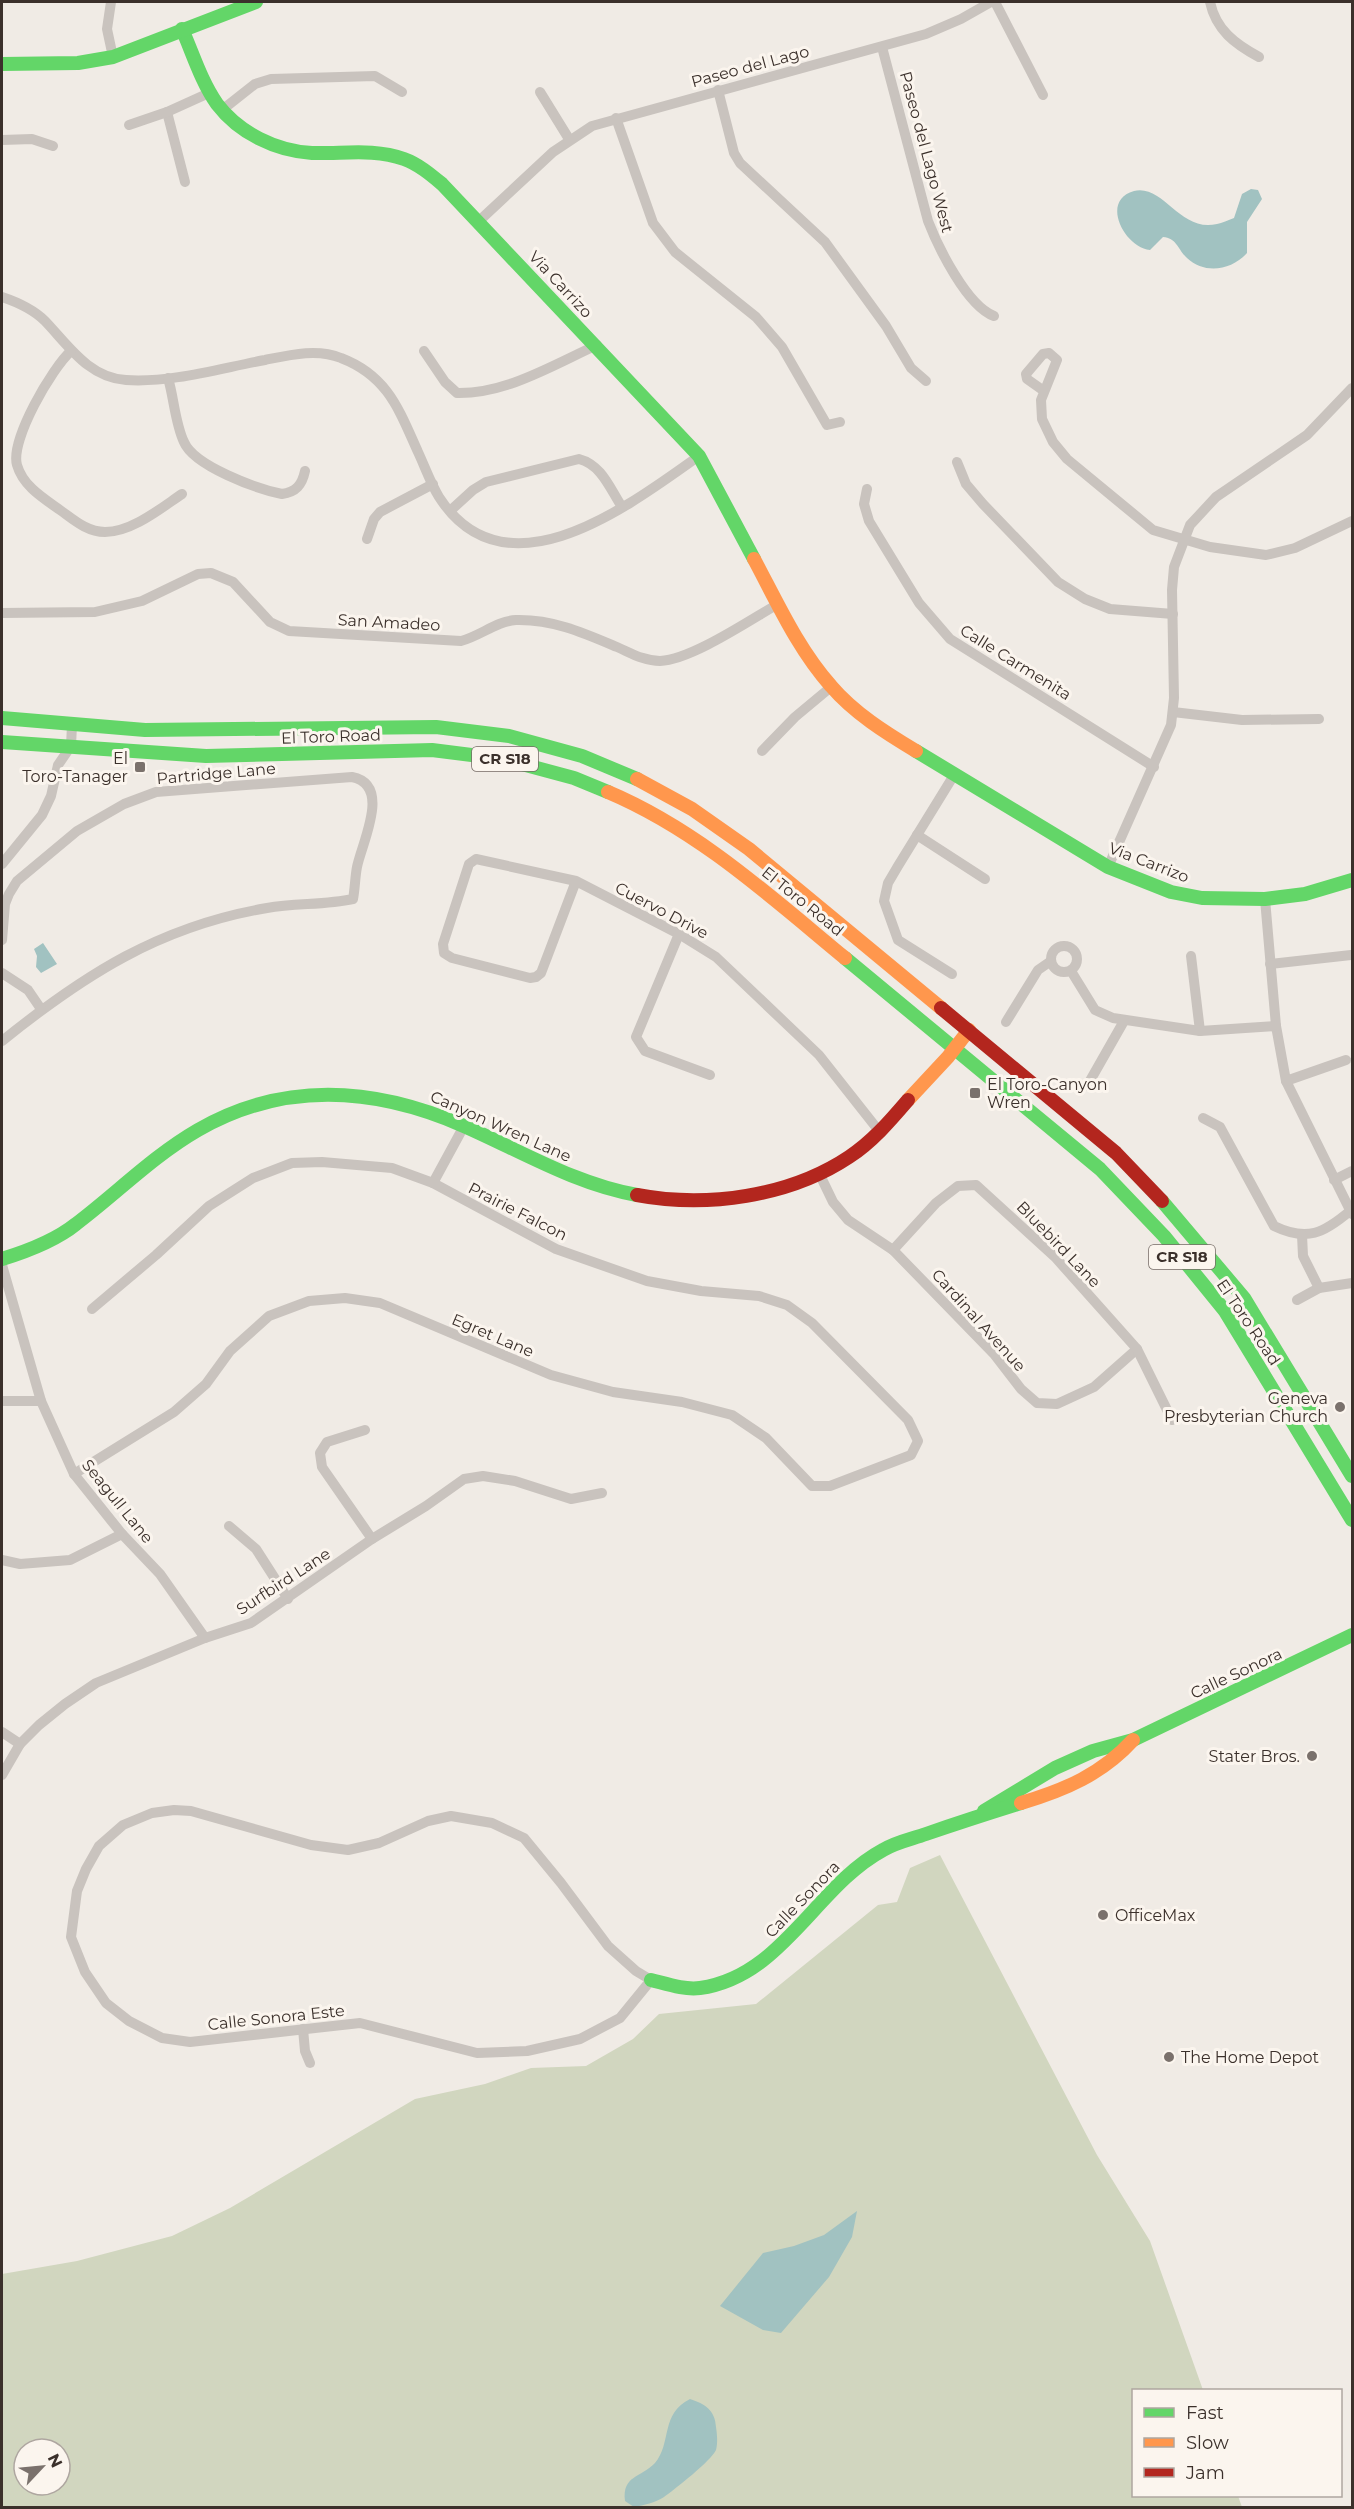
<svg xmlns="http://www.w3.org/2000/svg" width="1354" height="2509" font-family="Montserrat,sans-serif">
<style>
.green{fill:#d1d6bf;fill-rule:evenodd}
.water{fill:#a1c2c1}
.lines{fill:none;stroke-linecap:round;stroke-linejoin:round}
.street{stroke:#c9c3be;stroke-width:10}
.fast{stroke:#63d668;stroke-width:14}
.slow{stroke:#ff974d;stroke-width:14}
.jam{stroke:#b3261e;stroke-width:14}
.poi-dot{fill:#7a716c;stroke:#fbf5ee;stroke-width:2}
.labels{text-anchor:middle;stroke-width:6;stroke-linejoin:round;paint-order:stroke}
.shield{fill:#fbf5ee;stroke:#756b66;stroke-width:1.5}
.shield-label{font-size:15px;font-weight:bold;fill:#3b302b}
.street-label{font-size:16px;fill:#3b302b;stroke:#fbf5ee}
.poi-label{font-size:16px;fill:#3b302b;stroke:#fbf5ee;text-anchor:end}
</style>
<rect width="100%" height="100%" fill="#f0ebe5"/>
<path class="green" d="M940,1855L1097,2155L1150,2241L1203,2390H1134V2496H1238L1242,2507H2V2274L77,2261L172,2236L230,2208L415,2099L485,2084L531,2068L586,2066L633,2039L659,2014L756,2004L878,1905L897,1902L910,1868ZM24,2449H60V2485H24Z"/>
<g class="water">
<path d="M1251,189L1258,190L1262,199L1247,222V253C1232,270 1205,275 1187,258C1178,250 1177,238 1163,237L1150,250C1124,247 1100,200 1134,191C1164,184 1180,233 1217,224C1222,223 1228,220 1234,218L1242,194Z"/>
<polygon points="43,943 57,964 41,973 36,967 37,956 34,949"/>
<polygon points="857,2211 852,2237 829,2277 781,2333 763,2330 720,2306 763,2253 794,2246 824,2235"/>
<path d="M690,2399C705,2404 715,2410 716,2427C717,2434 718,2443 716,2450C711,2461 675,2489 664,2497C655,2503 644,2505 634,2507L625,2501C622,2475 641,2478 655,2463C672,2443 660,2414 690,2399Z"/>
</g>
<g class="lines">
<g class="street">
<polyline points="111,2 107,29 113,57"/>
<polyline points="995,2 1043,95"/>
<path d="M1210,2C1216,30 1235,44 1259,57"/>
<path d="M882,47L928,221C938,247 967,306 994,316"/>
<polyline points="718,90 734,153 740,163 825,242 886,326 911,368 926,381"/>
<polyline points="540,92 569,139"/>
<polyline points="222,110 255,84 271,79 375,76 402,92"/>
<polyline points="167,112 185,182"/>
<polyline points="616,118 653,223 675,252 756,317 782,347 827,425 840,422"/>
<polyline points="129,125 167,112 209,93"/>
<polyline points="2,140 32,139 53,146"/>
<polyline points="479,221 553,152 592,126 926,34 961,19 991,2"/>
<path d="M2,297C17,302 33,309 45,321C68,345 89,378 126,380C172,383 221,368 265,360C289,355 317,348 341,358C388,376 399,410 418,452C425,467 431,484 439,497C506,601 631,504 699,456"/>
<path d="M71,351C52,368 10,440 17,465C23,486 43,498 60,510C74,520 87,532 105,532C132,532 161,508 182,494"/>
<path d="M424,351L445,382L457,393C506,394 553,365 597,345"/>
<path d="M168,378C174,398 175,423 184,442C194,466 257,489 282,494C296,492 302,485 305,471"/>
<polyline points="1044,391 1027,379 1026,374 1043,354 1049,353 1057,360 1041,400 1042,419 1053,442 1067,459 1153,530 1210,547 1266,555 1295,548 1352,521"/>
<polyline points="957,462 966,484 983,504 1058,582 1085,599 1110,609 1173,614"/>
<polyline points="867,489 864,504 869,521 919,603 950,639 1154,767"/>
<path d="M450,511L473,490L486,482L579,459C602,465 610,489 622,507"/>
<polyline points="367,539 374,519 380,512 433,484"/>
<path d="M2,613L95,612L142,601L198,574L211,573L233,582L270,622L289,631L461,641C480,636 497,621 516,620C553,619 584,633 617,647C631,653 644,661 660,661C691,660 750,620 778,604"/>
<polyline points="1173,712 1242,720 1319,719"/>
<polyline points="762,751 795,717 831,687"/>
<polyline points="917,835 985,879"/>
<polyline points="2,864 42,815 51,796 58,765 71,746 72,725"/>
<polyline points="1108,867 1171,725 1174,698 1172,590 1174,567 1190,525 1216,497 1307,435 1352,388"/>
<polyline points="576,881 541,973 536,977 530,978 452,958 444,953 443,944 469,864 476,859 576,881 679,934 716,957 819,1055 879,1131"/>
<polyline points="1265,899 1276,1026 1286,1081 1352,1214"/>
<polyline points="679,934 636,1037 645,1051 710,1075"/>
<path d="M2,940L5,904L9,894L17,881L77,831L124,804L156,792L352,777C392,785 362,842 357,867C355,877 355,889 353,899C325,905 296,903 267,908C160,926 84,975 2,1041"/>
<circle cx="1064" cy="959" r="13"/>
<polyline points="1191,956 1200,1031"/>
<polyline points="1270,964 1351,955"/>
<polyline points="1071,971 1095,1010 1113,1018 1200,1031 1276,1026"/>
<polyline points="2,973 28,990 41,1009"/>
<polyline points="952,974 898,940 884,901 888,883 898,866 954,775"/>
<polyline points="1006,1022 1038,970 1051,961"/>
<polyline points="1286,1081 1346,1060"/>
<polyline points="1087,1086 1124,1021"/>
<path d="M1203,1118L1220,1127L1274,1226C1307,1242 1324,1233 1350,1211"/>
<polyline points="819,1173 833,1202 848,1220 893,1250 994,1354 1021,1389 1037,1403 1057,1404 1094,1387 1137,1349"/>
<polyline points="1334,1180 1352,1171"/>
<polyline points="433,1183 464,1126"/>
<polyline points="1302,1235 1303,1256 1319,1288"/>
<polyline points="893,1250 936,1203 958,1186 976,1185 1055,1257 1137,1349 1172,1420"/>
<polyline points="2,1265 41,1401 74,1474 122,1534 160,1574 205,1638"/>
<polyline points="1297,1300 1319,1288 1352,1283"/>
<polyline points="2,1401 41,1401"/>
<polyline points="365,1430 327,1442 320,1453 322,1467 372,1539"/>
<polyline points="74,1474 174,1412 206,1384 230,1351 269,1316 309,1301 345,1298 380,1303 551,1375 613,1392 682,1402 732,1415 766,1438 812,1486 830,1486 911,1455 918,1441 908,1420 812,1323 787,1305 759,1296 701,1291 647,1281 556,1249 433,1183 392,1168 322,1162 292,1163 253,1178 209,1206 156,1255 92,1309"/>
<polyline points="229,1526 256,1549 288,1599"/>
<polyline points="2,1560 20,1564 70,1560 122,1534"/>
<polyline points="2,1732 20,1744"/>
<polyline points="2,1775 20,1744 39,1725 65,1704 96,1683 205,1638 251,1623 372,1539 426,1506 464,1479 483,1476 515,1481 571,1499 602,1493"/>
<polygon points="174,1810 191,1811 311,1845 348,1850 379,1843 428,1821 451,1816 492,1823 524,1838 561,1883 608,1946 636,1971 651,1980 620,2018 580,2039 527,2051 477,2053 360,2023 190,2042 162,2038 129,2021 106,2003 85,1972 71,1937 77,1891 86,1869 99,1846 123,1825 152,1813"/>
<polyline points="303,2029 305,2051 310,2063"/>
</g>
<g class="fast">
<path d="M182,29C193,54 201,81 217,104C239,133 276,151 312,153C343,154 374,148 404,159C418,164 430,174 442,184L699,456L754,559"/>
<polyline points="2,64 78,63 113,57 256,2"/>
<polyline points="2,718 145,730 436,727 509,736 582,756 637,779"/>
<polyline points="2,742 206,756 432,750 503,759 574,778 608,792"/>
<polyline points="916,751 1108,867 1171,892 1202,898 1265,899 1305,894 1352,880"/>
<polyline points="845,958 1100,1169 1164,1236 1225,1311 1352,1520"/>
<polyline points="1162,1201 1244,1298 1352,1476"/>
<path d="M2,1259C28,1251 55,1241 76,1224C117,1193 153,1156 198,1130C285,1080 375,1087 464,1126C521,1151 575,1184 637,1195"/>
<polyline points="984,1811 1055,1768 1093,1751 1133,1740 1352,1635"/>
<path d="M651,1980C667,1984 684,1990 700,1988C782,1977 816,1886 883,1850C896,1842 912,1839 926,1834C958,1823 989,1813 1021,1803"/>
</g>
<g class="slow">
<path d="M754,559C777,602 798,649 831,686C854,713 886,733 916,751"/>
<polyline points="637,779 692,809 749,849 941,1008"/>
<path d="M608,792C698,830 771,897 845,958"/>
<polyline points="908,1100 948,1057 969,1030"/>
<path d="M1021,1803C1065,1790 1102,1774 1133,1740"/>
</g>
<g class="jam">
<polyline points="941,1008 1116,1153 1162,1201"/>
<path d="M637,1195C706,1208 789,1197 849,1157C872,1142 890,1121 908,1100"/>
</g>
</g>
<g class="poi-dot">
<rect x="134" y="761" width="12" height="12" rx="3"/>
<rect x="969" y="1087" width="12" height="12" rx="3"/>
<circle cx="1340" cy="1407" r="6"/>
<circle cx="1312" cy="1756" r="6"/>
<circle cx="1103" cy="1915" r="6"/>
<circle cx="1169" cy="2057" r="6"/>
</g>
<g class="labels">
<g class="shield">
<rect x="472" y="747" width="66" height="24" rx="4.5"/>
<rect x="1149" y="1245" width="66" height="24" rx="4.5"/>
</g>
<g class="shield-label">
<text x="505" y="764">CR S18</text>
<text x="1182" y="1262">CR S18</text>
</g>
<g class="street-label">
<text transform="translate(750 66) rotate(-15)" y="6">Paseo del Lago</text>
<text transform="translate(927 152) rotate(75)" y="6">Paseo del Lago West</text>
<text transform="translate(561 284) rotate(47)" y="6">Via Carrizo</text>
<text transform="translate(389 622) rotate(3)" y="6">San Amadeo</text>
<text transform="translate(1016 662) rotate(32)" y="6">Calle Carmenita</text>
<text transform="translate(331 736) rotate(-2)" y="6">El Toro Road</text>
<text transform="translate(216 773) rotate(-5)" y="6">Partridge Lane</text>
<text transform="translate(1149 862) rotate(21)" y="6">Via Carrizo</text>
<text transform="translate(803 901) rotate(39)" y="6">El Toro Road</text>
<text transform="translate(662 910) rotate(28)" y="6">Cuervo Drive</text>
<text transform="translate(501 1126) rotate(24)" y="6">Canyon Wren Lane</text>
<text transform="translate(518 1211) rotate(27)" y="6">Prairie Falcon</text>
<text transform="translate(1059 1244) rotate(46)" y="6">Bluebird Lane</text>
<text transform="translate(979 1320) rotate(48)" y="6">Cardinal Avenue</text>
<text transform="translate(1249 1322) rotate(56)" y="6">El Toro Road</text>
<text transform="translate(493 1335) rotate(23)" y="6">Egret Lane</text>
<text transform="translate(118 1501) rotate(51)" y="6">Seagull Lane</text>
<text transform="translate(283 1581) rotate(-33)" y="6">Surfbird Lane</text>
<text transform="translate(1236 1673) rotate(-25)" y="6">Calle Sonora</text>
<text transform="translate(802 1899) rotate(-46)" y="6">Calle Sonora</text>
<text transform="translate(276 2017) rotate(-6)" y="6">Calle Sonora Este</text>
</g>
<g class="poi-label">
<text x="128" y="764">El<tspan x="128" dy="18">Toro-Tanager</tspan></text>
<text x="987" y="1090" text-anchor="start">El Toro-Canyon<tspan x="987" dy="18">Wren</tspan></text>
<text x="1328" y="1404">Geneva<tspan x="1328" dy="18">Presbyterian Church</tspan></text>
<text x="1300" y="1762">Stater Bros.</text>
<text x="1115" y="1921" text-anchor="start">OfficeMax</text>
<text x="1181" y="2063" text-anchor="start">The Home Depot</text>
</g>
</g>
<rect width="1354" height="2509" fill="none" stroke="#3b302b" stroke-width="6"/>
<rect x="1132" y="2389" width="210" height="108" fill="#fbf5ee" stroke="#aea6a0" stroke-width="1.5"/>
<rect x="1144" y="2408" width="30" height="9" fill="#63d668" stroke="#aea6a0" stroke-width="1.5"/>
<text x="1186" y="2419" font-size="18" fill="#3b302b">Fast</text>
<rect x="1144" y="2438" width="30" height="9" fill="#ff974d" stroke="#aea6a0" stroke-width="1.5"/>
<text x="1186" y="2449" font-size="18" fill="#3b302b">Slow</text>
<rect x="1144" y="2468" width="30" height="9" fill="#b3261e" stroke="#aea6a0" stroke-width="1.5"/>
<text x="1186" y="2479" font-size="18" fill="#3b302b">Jam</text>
<g transform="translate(42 2467) rotate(64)"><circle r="28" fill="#fbf5ee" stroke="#aea6a0" stroke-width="1.5"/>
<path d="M0-4.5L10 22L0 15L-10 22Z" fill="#7a716c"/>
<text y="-9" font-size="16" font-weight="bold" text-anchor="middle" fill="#3b302b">N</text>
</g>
</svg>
